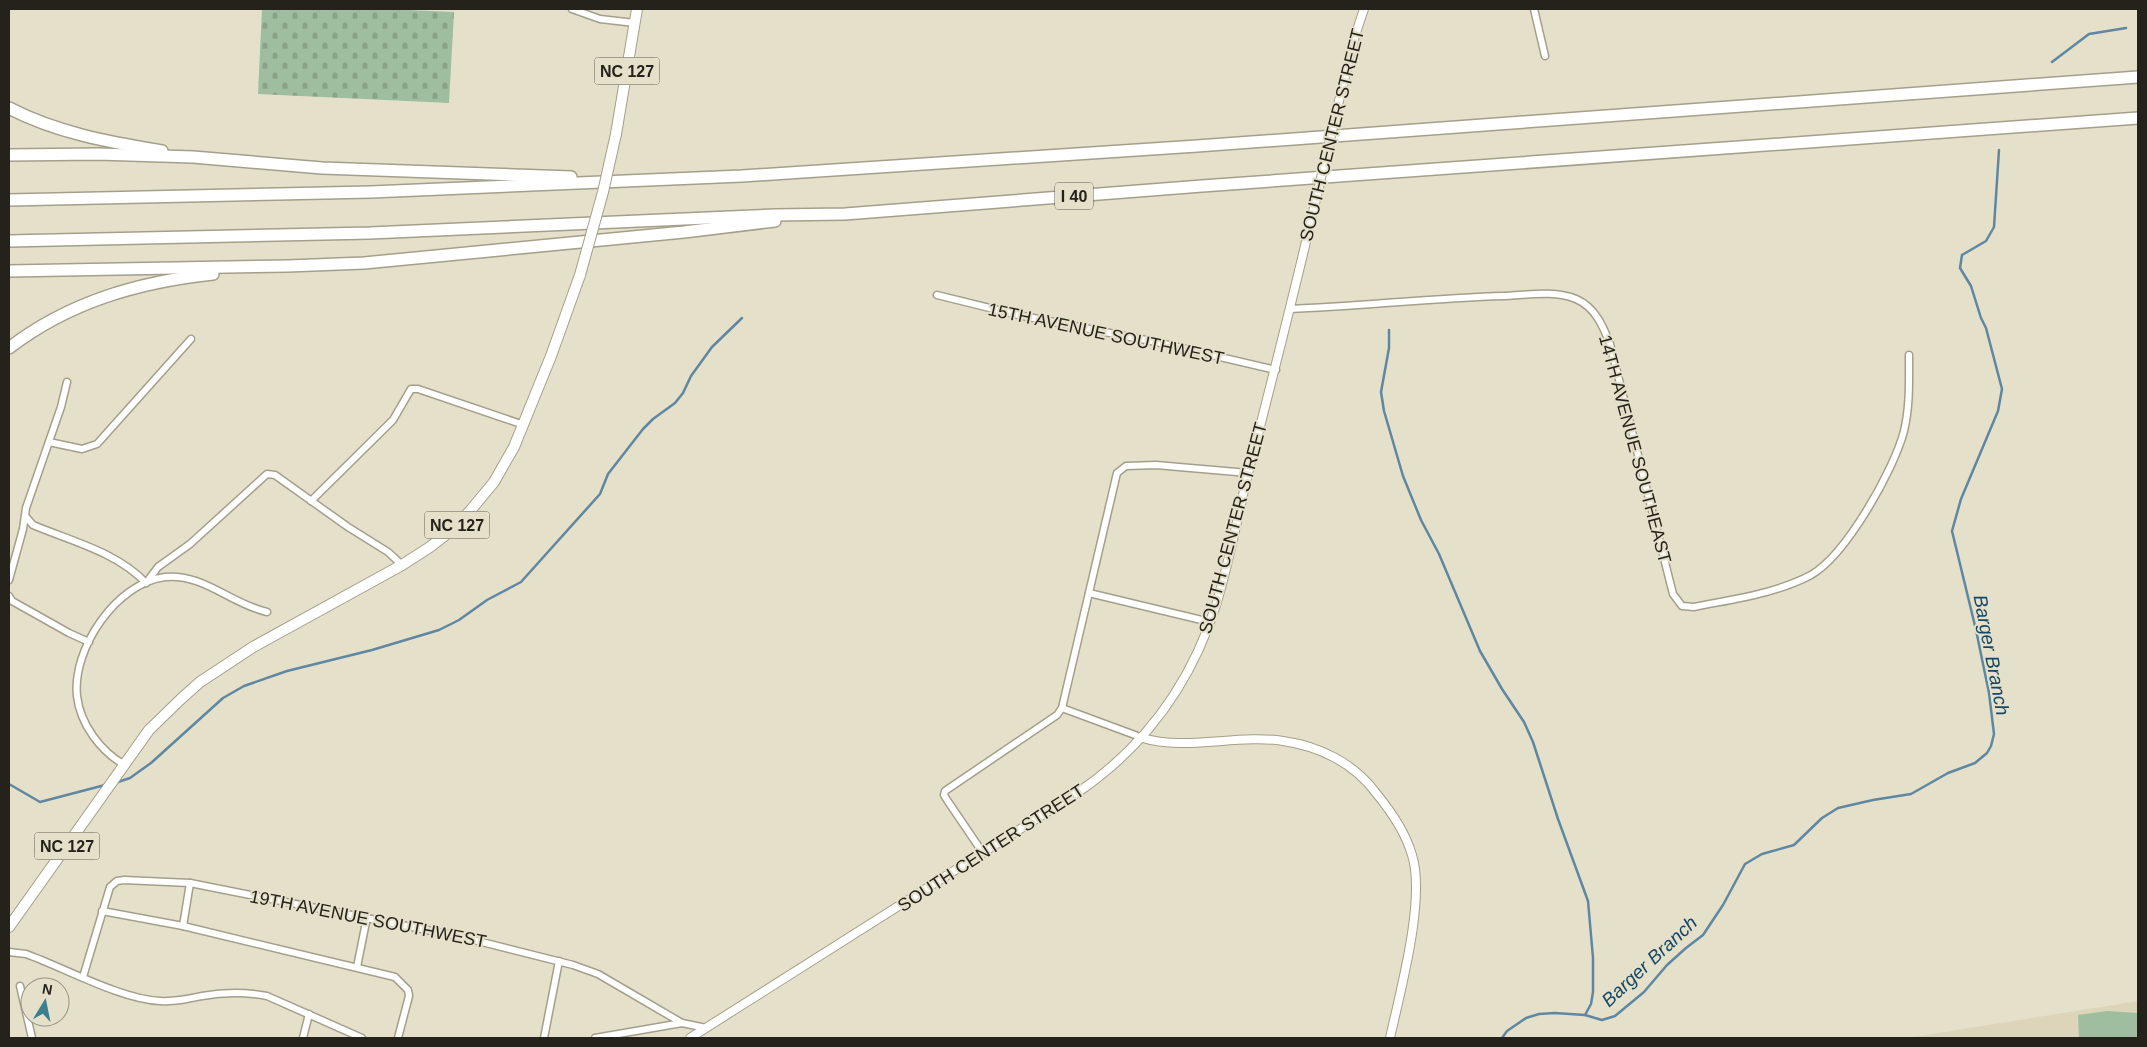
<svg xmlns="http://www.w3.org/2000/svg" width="2147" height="1047" font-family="Arial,sans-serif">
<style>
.built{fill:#dcd5b9}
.grass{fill:#9fbe9f}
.cemetery{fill:url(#cemetery-stones)}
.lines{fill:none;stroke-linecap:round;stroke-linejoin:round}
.stream{stroke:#6087a1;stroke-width:2.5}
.minor-casing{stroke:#a49f8b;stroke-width:9}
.tertiary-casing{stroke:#a49f8b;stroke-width:10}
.primary-casing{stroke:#a49f8b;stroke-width:12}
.motorway-casing{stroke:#a49f8b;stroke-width:14}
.minor{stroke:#fff;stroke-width:6}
.tertiary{stroke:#fff;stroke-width:8}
.primary{stroke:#fff;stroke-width:10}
.motorway{stroke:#fff;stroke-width:11}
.tertiary-bridge-casing{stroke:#a49f8b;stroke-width:10;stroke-linecap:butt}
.primary-bridge-casing{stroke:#a49f8b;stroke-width:12;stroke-linecap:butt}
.tertiary-bridge{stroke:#fff;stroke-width:8}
.primary-bridge{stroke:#fff;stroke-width:10}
.labels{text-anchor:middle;stroke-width:4;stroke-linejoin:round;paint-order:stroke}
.shield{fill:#e5e0ca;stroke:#5e5b4f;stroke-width:1}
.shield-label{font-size:16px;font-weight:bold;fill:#24221a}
.street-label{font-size:18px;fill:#24221a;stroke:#e5e0ca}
.water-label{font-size:19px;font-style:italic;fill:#164764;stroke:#e5e0ca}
</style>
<defs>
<pattern id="cemetery-stones" width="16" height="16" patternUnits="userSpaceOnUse" patternTransform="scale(1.25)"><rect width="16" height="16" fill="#9fbe9f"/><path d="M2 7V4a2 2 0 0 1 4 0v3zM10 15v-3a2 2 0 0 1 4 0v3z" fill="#89a388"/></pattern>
</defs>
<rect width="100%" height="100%" fill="#e5e0ca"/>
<polygon class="built" points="2138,1001 2138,1038 1907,1038"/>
<polygon class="grass" points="2107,1011 2138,1013 2138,1038 2079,1038 2078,1015"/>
<polygon class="cemetery" points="262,9 385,9 454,12 449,103 258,94"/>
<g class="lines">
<g class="stream">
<polyline points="2052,62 2089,34 2126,28"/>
<polyline points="1389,330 1389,348 1381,392 1384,411 1403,476 1421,520 1439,554 1480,651 1502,689 1524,722 1533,742 1558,819 1588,901 1593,958 1593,992 1591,1004 1585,1015"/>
<polyline points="118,782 130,778 151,763 223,698 244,686 287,671 372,650 439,630 459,620 487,600 521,582 600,494 608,474 643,429 653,419 675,403 683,393 691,376 712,347 742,318"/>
<polyline points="9,784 40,802 105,785"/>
<polyline points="1502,1038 1507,1031 1526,1018 1539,1014 1555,1013 1585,1015 1602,1020 1615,1016 1644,992 1667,965 1686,948 1703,935 1723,905 1745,864 1762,854 1794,845 1822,818 1838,808 1873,800 1911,794 1948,773 1975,763 1987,753 1991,746 1994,734 1989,693 1976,630 1952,531 1961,499 1998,411 2002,389 1986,328 1981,318 1971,286 1960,268 1962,255 1986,241 1994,227 1999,150"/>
</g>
<defs>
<g id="minor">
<polyline points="572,9 600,19 635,23"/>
<polyline points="1534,9 1545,56"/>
<polyline points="937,295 1018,315 1156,342 1276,370"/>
<path d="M1290,309C1362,306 1433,298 1504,296C1527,295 1555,290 1576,299C1595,307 1603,326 1610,344L1673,594L1682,606L1694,607C1733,599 1775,594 1811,575C1846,555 1894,470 1904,431C1910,406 1909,381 1909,355"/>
<polyline points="49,442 82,449 97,444 191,339"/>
<polyline points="311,501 393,420 411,389 418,389 524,425"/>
<path d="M26,517L33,525C71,541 117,552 146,583"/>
<polyline points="9,580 23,529 26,508 61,407 67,382"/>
<polyline points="146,583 158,567 190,544 267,474 275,475 348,527 388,552 402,565"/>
<polyline points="1089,593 1210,622"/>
<polyline points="9,596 12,601 69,633 89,642"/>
<polyline points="1062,708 1143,738"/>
<path d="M125,765C101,752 80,724 77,696C72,649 116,583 165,577C203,573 231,604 267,612"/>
<polyline points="983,853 947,800 944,795 945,791 1057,715 1062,708 1117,473 1126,466 1156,465 1248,473"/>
<polyline points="102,911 183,926 395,977 408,990 409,996 398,1038"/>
<polyline points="183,926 190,883"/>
<path d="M9,952L26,954C65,968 120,999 160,1001C175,1002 188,999 202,996C224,992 246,992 267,996L362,1038"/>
<polyline points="357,967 367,917"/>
<polyline points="83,977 110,887 117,881 124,880 190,883 462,937 573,965 598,974 682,1023 706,1028"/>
<polyline points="20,986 32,1038"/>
<polyline points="303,1038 309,1014"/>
<polyline points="544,1038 559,961"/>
<polyline points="595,1038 682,1023"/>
</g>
<g id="tertiary">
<polyline points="1339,101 1355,36 1364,9"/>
<path d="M1143,738C1183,751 1239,734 1283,741C1319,746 1354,763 1376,793C1390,810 1406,834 1412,855C1426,899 1400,992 1390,1038"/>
<path d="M690,1038L1077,793C1145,747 1191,683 1216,605C1231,557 1239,507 1252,458C1273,376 1294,294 1313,212"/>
</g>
<g id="primary">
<polyline points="616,134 637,9"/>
<polyline points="9,927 149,730 182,698 200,682 253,647 402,565 430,547 448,533 470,511 494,482 514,447 551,356 580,275"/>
</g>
<g id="motorway">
<path d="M9,108C57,133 109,142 162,151"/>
<polyline points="9,155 98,154 193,157 322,168 571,177"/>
<polyline points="9,200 371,192 742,176 1197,146 2138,77"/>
<polyline points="9,241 370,233 775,215 845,214 1202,186 2138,118"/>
<polyline points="9,271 288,266 364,263 684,232 775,221"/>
<path d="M9,348C69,302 138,282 213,274"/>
</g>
</defs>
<use href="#minor" class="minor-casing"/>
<use href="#tertiary" class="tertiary-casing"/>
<use href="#primary" class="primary-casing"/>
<use href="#motorway" class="motorway-casing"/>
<use href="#minor" class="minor"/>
<use href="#tertiary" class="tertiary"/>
<use href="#primary" class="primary"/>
<use href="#motorway" class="motorway"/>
<defs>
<polyline id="tertiary-bridge" points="1313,212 1339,101"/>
<polyline id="primary-bridge" points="580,275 603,192 616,134"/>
</defs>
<use href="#tertiary-bridge" class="tertiary-bridge-casing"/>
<use href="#primary-bridge" class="primary-bridge-casing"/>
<use href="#tertiary-bridge" class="tertiary-bridge"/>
<use href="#primary-bridge" class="primary-bridge"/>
</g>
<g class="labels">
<g class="shield">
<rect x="594.5" y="57.5" width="65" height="27" rx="4"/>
<rect x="1055" y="182.5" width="38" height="27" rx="4"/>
<rect x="424.5" y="511.5" width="65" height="27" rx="4"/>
<rect x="34.5" y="832.5" width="65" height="27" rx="4"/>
</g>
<g class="shield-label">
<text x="627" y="77">NC 127</text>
<text x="1074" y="202">I 40</text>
<text x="457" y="531">NC 127</text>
<text x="67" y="852">NC 127</text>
</g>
<g class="street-label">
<text transform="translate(1332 135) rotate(-76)" y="6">SOUTH CENTER STREET</text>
<text transform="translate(1106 334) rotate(12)" y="6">15TH AVENUE SOUTHWEST</text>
<text transform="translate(1635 449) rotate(75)" y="6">14TH AVENUE SOUTHEAST</text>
<text transform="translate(1233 528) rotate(-75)" y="6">SOUTH CENTER STREET</text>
<text transform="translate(991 848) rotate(-33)" y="6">SOUTH CENTER STREET</text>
<text transform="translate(368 919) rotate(11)" y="6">19TH AVENUE SOUTHWEST</text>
</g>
<g class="water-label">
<text transform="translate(1992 655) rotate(79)" y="7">Barger Branch</text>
<text transform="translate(1649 961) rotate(-43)" y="7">Barger Branch</text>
</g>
</g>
<rect width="2147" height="1047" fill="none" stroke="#24221a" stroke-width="20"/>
<g transform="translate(45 1002) rotate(10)"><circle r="24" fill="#e5e0ca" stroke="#989484"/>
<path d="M0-4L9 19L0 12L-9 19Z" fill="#3d7f91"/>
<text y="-8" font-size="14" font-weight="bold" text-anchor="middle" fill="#24221a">N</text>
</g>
</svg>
